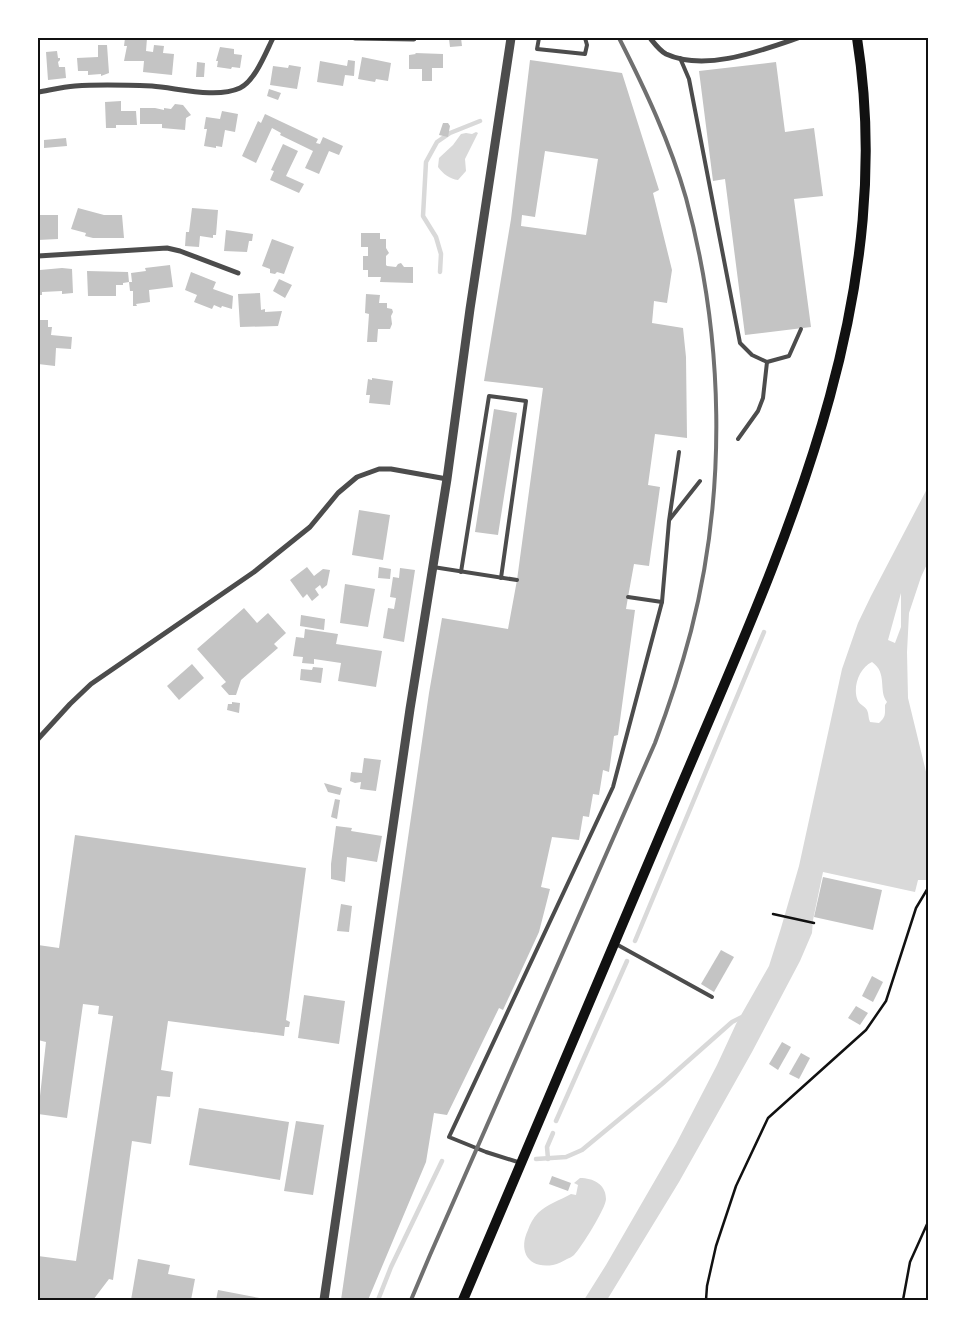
<svg xmlns="http://www.w3.org/2000/svg" width="966" height="1338" font-family="Jost,sans-serif">
<style>
.water{fill:#d9d9d9;fill-rule:evenodd}
.lines{fill:none;stroke-linecap:round;stroke-linejoin:round}
.stream{stroke:#d9d9d9;stroke-width:4.5}
.building{fill:#c4c4c4;fill-rule:evenodd}
.path{stroke:#111;stroke-width:2.5}
.service{stroke:#4c4c4c;stroke-width:4}
.minor{stroke:#4c4c4c;stroke-width:5}
.tertiary{stroke:#4c4c4c;stroke-width:9}
.secondary{stroke:#111;stroke-width:10}
.rail{stroke:#707070;stroke-width:4}
.neatline{fill:none;stroke:#111;stroke-width:2}
</style>
<rect width="100%" height="100%" fill="#fff"/>
<g class="water">
<path d="M476,132L478,133L465,159L466,171L458,180C450,179 443,174 438,167L439,158L453,145L461,134L466,133L472,134Z"/>
<path d="M928,487V562L921,577L909,613L907,652L908,698L928,780V880H918L915,892L823,872L813,920L812,933L800,961L752,1052L679,1182L607,1300H584L606,1265L676,1144L717,1065L736,1024L769,966L781,928L799,866L842,669L858,623L871,596ZM901,593V627L895,643L888,640ZM872,662C888,673 878,691 887,702L885,705C885,714 886,717 879,723L870,722C868,718 869,714 867,710C865,706 860,705 858,701C852,688 859,668 872,662Z"/>
<path d="M580,1178C593,1178 606,1184 606,1199C606,1208 581,1248 574,1255C572,1257 569,1258 567,1259C563,1261 558,1264 553,1265C528,1269 518,1251 528,1230C530,1224 533,1218 538,1213C546,1205 560,1200 571,1194L576,1195L578,1185L574,1183Z"/>
</g>
<g class="lines">
<g class="stream">
<polyline points="440,272 441,254 436,237 423,216 426,162 437,142 450,133 480,121"/>
<polyline points="635,941 764,632"/>
<polyline points="556,1121 627,961"/>
<polyline points="536,1159 566,1157 582,1150 662,1084 732,1022 742,1017"/>
<polyline points="548,1159 547,1147 553,1133"/>
<polyline points="378,1300 391,1267 442,1161"/>
</g>
</g>
<g class="building">
<polygon points="125,38 147,38 146,51 153,52 154,45 164,46 163,53 174,54 172,75 143,72 144,61 124,61 127,46 124,46"/>
<polygon points="451,38 461,38 462,46 450,47 449,39"/>
<polygon points="98,45 107,45 109,73 101,76 101,74 88,75 88,71 78,71 77,58 98,57"/>
<polygon points="220,47 234,49 234,54 242,55 240,68 232,67 231,69 217,67 218,61 216,61"/>
<polygon points="57,51 58,58 60,58 60,60 58,62 59,67 65,67 66,78 48,80 46,52"/>
<polygon points="415,53 443,54 443,68 432,68 432,81 422,81 422,69 409,69 409,55 416,54"/>
<polygon points="362,57 391,63 388,81 376,79 375,82 358,79"/>
<polygon points="348,60 355,61 354,76 345,75 343,86 317,82 320,61 347,66"/>
<path d="M530,60L622,73L659,190L653,193L672,270L667,303L654,301L652,323L683,328L686,357L687,438L655,434L648,485L660,487L649,566L634,564L628,597L626,609L635,610L618,735L614,736L609,772L603,770L599,795L593,794L589,817L583,816L579,840L552,837L541,887L550,889L539,932L503,1010L499,1008L447,1115L434,1113L426,1162L368,1300H341L429,693L442,618L508,629L517,580L543,388L484,381L511,219ZM545,151L598,159L586,235L521,226L522,215L535,217Z"/>
<polygon points="197,62 205,63 204,77 196,77"/>
<polygon points="776,62 785,132 814,128 823,196 794,199 811,327 745,335 725,179 713,181 699,71"/>
<polygon points="289,65 301,67 297,89 270,85 273,66 288,68"/>
<polygon points="269,89 281,93 278,100 267,96"/>
<polygon points="121,101 121,111 136,111 137,125 116,125 116,128 106,128 105,102"/>
<polygon points="175,104 183,105 191,115 186,118 185,130 162,128 162,124 140,124 140,108 155,108 164,110 164,108 171,109"/>
<polygon points="222,111 238,114 235,132 225,130 222,147 216,146 216,148 204,146 207,129 204,129 206,117 220,119"/>
<polygon points="265,114 318,139 316,143 320,144 323,137 343,146 339,155 329,151 319,174 305,168 313,151 280,135 281,133 272,128 256,163 242,156 258,121 261,123"/>
<polygon points="443,123 448,123 450,126 448,137 439,135"/>
<polygon points="66,138 67,146 44,148 44,140"/>
<polygon points="283,144 298,151 286,176 304,184 299,193 270,180 274,171 271,170"/>
<polygon points="78,208 104,215 122,215 124,238 93,238 85,236 86,233 71,229"/>
<polygon points="192,208 218,210 216,235 213,235 213,238 200,236 199,247 185,246 186,232 189,232"/>
<polygon points="40,215 58,215 58,239 38,240 38,218 40,218"/>
<polygon points="226,230 253,234 252,241 249,241 247,252 224,251"/>
<polygon points="361,233 380,233 380,239 386,239 386,248 389,253 386,256 386,265 387,266 396,267 398,264 401,263 404,267 413,267 413,283 380,282 381,277 368,277 368,270 363,270 363,256 368,256 368,247 361,247"/>
<polygon points="272,239 294,247 284,274 277,272 275,274 270,273 270,269 262,266"/>
<polygon points="170,265 173,287 149,290 150,302 136,304 137,306 133,306 133,291 130,291 129,282 132,282 131,273 146,271 145,268"/>
<polygon points="62,268 72,269 73,293 62,294 62,291 42,292 42,295 38,295 38,271 40,271 40,270"/>
<polygon points="87,271 128,272 129,282 123,283 123,285 116,285 116,296 88,296"/>
<polygon points="191,272 216,282 213,289 233,296 232,309 222,306 221,308 214,305 212,309 194,302 197,295 185,290"/>
<polygon points="279,279 292,285 285,298 273,291"/>
<polygon points="260,293 261,310 265,309 265,312 282,311 278,326 240,327 238,294"/>
<polygon points="366,294 380,295 379,303 387,303 387,308 392,309 393,312 391,316 392,324 390,329 378,329 377,342 367,342 369,314 365,313"/>
<polygon points="38,320 48,320 48,327 52,327 51,335 72,337 71,349 56,348 55,366 38,364"/>
<polygon points="372,378 393,381 390,405 369,403 370,395 366,395 368,379 372,380"/>
<polygon points="494,409 517,413 498,535 475,532"/>
<polygon points="359,510 390,515 383,560 352,555"/>
<polygon points="307,567 314,576 323,569 330,570 327,585 322,589 320,585 315,589 319,595 312,601 307,594 303,598 290,580"/>
<polygon points="379,567 391,569 390,579 378,578"/>
<polygon points="400,568 415,570 404,642 383,638 388,608 394,609 396,598 390,597 393,577 399,578"/>
<polygon points="345,584 375,589 368,627 340,623"/>
<polygon points="244,608 257,623 268,613 286,633 274,644 278,648 241,680 236,695 229,695 221,686 226,682 197,649"/>
<polygon points="301,615 325,619 324,630 300,626"/>
<polygon points="305,629 338,634 336,644 382,651 376,687 338,681 341,663 314,659 314,664 302,663 303,657 293,656 296,637 304,638"/>
<polygon points="192,664 204,678 179,700 167,686"/>
<polygon points="313,667 323,668 321,683 300,680 301,669 312,670"/>
<polygon points="232,702 240,703 239,713 227,710 228,704 232,704"/>
<polygon points="364,758 381,760 376,791 360,789 361,782 355,783 350,781 351,772 362,773"/>
<polygon points="324,783 342,788 340,795 328,792"/>
<polygon points="335,799 340,800 337,819 331,817"/>
<polygon points="336,826 352,828 351,831 382,836 377,862 347,857 345,882 331,879 331,864"/>
<polygon points="75,835 306,868 286,1020 290,1022 289,1027 285,1027 284,1036 168,1021 161,1070 173,1072 170,1097 157,1096 151,1144 132,1141 113,1280 109,1279 93,1300 38,1300 38,1256 76,1261 113,1016 98,1014 99,1006 83,1004 67,1118 38,1114 46,1042 38,1040 38,945 59,948"/>
<polygon points="823,877 882,890 873,930 814,917"/>
<polygon points="341,904 352,906 349,932 337,931"/>
<polygon points="721,950 734,957 714,992 701,984"/>
<polygon points="872,976 883,982 873,1002 862,996"/>
<polygon points="304,995 345,1001 339,1044 298,1038"/>
<polygon points="856,1006 868,1013 860,1025 848,1018"/>
<polygon points="782,1042 791,1047 778,1070 769,1064"/>
<polygon points="801,1053 810,1058 799,1079 789,1074"/>
<polygon points="199,1108 289,1122 280,1180 189,1165"/>
<polygon points="296,1121 324,1125 313,1195 284,1191"/>
<polygon points="552,1176 571,1183 568,1191 549,1184"/>
<polygon points="138,1259 170,1265 168,1274 195,1279 191,1300 131,1300"/>
<polygon points="218,1290 265,1299 265,1300 216,1300"/>
</g>
<g class="lines">
<g class="path">
<polyline points="773,914 814,923"/>
<polyline points="706,1300 707,1286 716,1246 736,1186 768,1118 866,1030 886,1001 916,908 928,888"/>
<polyline points="903,1300 910,1262 928,1222"/>
</g>
<g class="service">
<polyline points="539,38 537,49 585,54 587,45 585,38"/>
<polyline points="680,58 689,79 740,343 752,355 767,362 763,398 758,411 738,439"/>
<polyline points="767,362 789,356 801,329"/>
<polyline points="670,519 700,481"/>
<polyline points="433,567 517,580"/>
<polyline points="461,572 489,396 526,401 501,578"/>
<polyline points="628,597 662,602"/>
<polyline points="616,944 712,997"/>
<polyline points="521,1163 486,1152 449,1137 613,787 662,602 669,521 679,452"/>
</g>
<g class="minor">
<polyline points="355,38 414,39"/>
<path d="M650,38C654,43 660,51 666,54C705,72 760,51 798,38"/>
<path d="M38,92C50,90 63,87 75,86C100,84 128,85 152,86C178,88 216,99 240,88C255,81 266,52 273,38"/>
<polyline points="38,256 167,248 180,251 238,273"/>
<polyline points="38,739 70,704 91,684 254,572 310,527 338,493 357,477 379,469 391,469 447,479"/>
</g>
<polyline class="tertiary" points="324,1300 410,709 447,479 470,309 511,38"/>
<path class="secondary" d="M463,1300C533,1135 603,970 673,805C776,561 900,309 857,38"/>
<path class="rail" d="M411,1300L430,1255L655,743C669,706 681,669 691,631C727,491 724,338 686,198C670,142 645,89 619,38"/>
</g>
<rect width="966" height="1338" fill="none" stroke="#ffffff" stroke-width="78"/>
<rect x="39" y="39" width="888" height="1260" class="neatline"/>
</svg>
